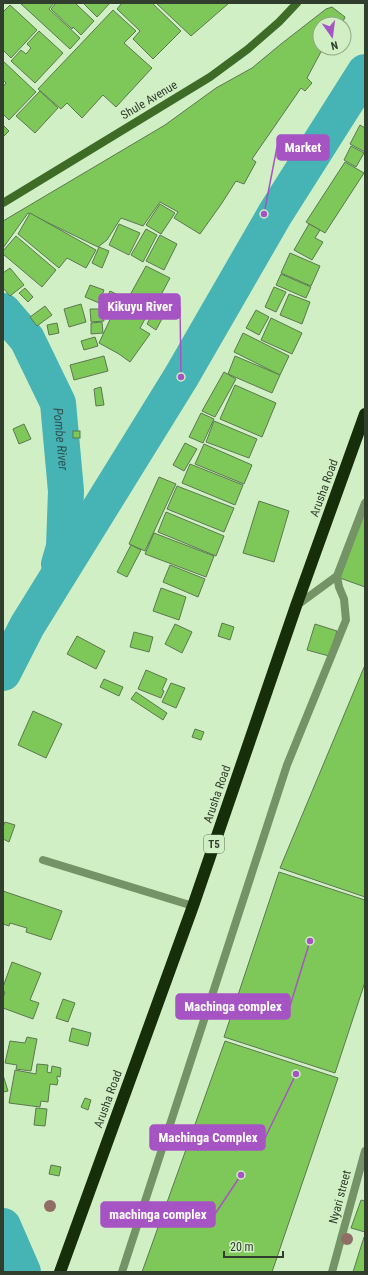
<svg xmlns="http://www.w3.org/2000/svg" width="368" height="1275" font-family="'Roboto Condensed',sans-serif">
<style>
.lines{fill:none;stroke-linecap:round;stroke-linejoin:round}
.river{stroke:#46b3b4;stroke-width:36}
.building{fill:#7ec859;stroke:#5d7751}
.lane{stroke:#749467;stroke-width:8}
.street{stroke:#749467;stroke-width:8}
.secondary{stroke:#3e6c27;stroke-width:8}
.highway{stroke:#172e0b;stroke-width:12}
.tree{fill:#906e66}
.labels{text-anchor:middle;stroke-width:3;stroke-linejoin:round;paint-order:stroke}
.shield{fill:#d1efc5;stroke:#62735b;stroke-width:1}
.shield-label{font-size:11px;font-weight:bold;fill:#323e2d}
.street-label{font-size:12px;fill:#323e2d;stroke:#d1efc5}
.water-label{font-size:13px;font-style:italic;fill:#305151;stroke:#d1efc5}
.leader{fill:none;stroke:#a654c3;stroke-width:1.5}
.callout-dot{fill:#a654c3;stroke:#d1efc5;stroke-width:1.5}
.callout{fill:#a654c3;stroke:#a654c3;stroke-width:1.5}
.callout-label{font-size:13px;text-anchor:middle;font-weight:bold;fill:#fff}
</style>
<rect width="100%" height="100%" fill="#d1efc5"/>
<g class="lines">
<g class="river">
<path id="s1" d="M3,311L27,339L58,403L66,491L64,547L59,564"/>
<polyline points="3,673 27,626 181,377 275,214 365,72"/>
<polyline points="3,1226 23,1272"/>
</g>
</g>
<g class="building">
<polygon points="20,3 54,3 49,9 80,38 70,49"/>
<polygon points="56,3 75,3 94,21 81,35 73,27 72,29 51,9"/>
<polygon points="83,3 110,3 97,17"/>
<polygon points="122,3 152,3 181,31 153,59 133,39 140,31 117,9"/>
<polygon points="156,3 229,3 191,36"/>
<polygon points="10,5 37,30 11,58 3,50 3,12"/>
<polygon points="332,7 345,17 342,24 320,24 320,48 323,48 307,78 312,83 305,91 301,88 252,159 256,162 244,184 236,181 222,203 200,234 174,218 178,212 160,202 143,226 121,218 107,240 98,247 28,213 3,248 3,221 165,125 216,88 252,68 281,44 326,9"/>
<polygon points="113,10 136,31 124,43 152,68 116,107 103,95 82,118 67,103 61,109 38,89"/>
<polygon points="39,31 63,53 35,83 11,61 21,50 26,54 31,48 27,44"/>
<polygon points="3,61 36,92 9,120 3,114 3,87 6,83 3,80"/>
<polygon points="40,91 58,108 35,133 16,116"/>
<polygon points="3,125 9,131 3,137"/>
<polygon points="360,125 365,128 365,152 350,144"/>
<polygon points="351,146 364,153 356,167 344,160"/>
<polygon points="345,162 364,173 325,233 306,222"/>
<polygon points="160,204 175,213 161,234 146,225"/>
<polygon points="30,213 96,250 86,268 67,258 59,268 18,234"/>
<polygon points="119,224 140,233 129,255 109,245"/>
<polygon points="309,224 320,230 315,238 323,242 312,260 294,250"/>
<polygon points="146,229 157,235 143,262 131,255"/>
<polygon points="160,235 177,244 164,270 146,261"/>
<polygon points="16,236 56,270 42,287 3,254 3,251"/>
<polygon points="99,247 109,251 102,268 92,263"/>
<polygon points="290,253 320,266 311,286 281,273"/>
<polygon points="146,266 170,278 154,308 130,295"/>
<polygon points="10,268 24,285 10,296 3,288 3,273"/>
<polygon points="281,274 311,287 306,298 276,285"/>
<polygon points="90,285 104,290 99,303 85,297"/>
<polygon points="274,287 286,292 276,312 265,307"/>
<polygon points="25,288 33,297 28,302 19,293"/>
<polygon points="110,291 150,310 140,328 150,334 130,362 119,354 99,343 114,311 103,306"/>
<polygon points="289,294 310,302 302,324 280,315"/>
<polygon points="81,304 86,322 69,327 64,309"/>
<polygon points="45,306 52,315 37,326 30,317"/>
<polygon points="90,309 103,309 104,321 91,322"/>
<polygon points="256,310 269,317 259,335 246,328"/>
<polygon points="154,311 163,317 156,330 147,324"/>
<polygon points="271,318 302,333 292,354 261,340"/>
<polygon points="102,322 103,333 91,334 91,323"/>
<polygon points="57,323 59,333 49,335 47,325"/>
<polygon points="243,333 289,356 280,375 234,352"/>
<polygon points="95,337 98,346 84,350 81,341"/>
<polygon points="104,356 108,371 74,380 70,365"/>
<polygon points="235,356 280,375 272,393 228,374"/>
<polygon points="224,372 236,379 215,417 202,411"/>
<polygon points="235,385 276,403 262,437 220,419"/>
<polygon points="101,387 104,405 96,406 94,389"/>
<polygon points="201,413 214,419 203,443 189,437"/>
<polygon points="214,421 257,439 249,458 206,442"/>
<polygon points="24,424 31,439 19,444 13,429"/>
<rect x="73" y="431" width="7" height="7"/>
<polygon points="185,443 197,449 184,471 173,465"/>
<polygon points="204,444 252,465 244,484 195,464"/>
<polygon points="190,464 243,485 235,505 182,483"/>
<polygon points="159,477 176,484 145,551 129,544"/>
<polygon points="177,486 234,508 224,532 167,509"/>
<polygon points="259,501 289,511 274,562 243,553"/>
<polygon points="365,510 365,587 340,578"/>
<polygon points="166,512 224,536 216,556 158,532"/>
<polygon points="154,533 214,556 206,577 145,554"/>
<polygon points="131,545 141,550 127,577 117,572"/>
<polygon points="170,565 205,579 198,597 163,582"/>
<polygon points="161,588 186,597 179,620 153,611"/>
<polygon points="222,623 234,627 230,640 218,636"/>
<polygon points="175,624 192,632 182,653 165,644"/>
<polygon points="315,624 337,631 329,656 307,650"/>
<polygon points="134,632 153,637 149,652 130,647"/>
<polygon points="77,636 105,651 96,669 67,654"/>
<polygon points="365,665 365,897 280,868"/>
<polygon points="146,670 167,679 162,690 164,691 161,698 138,689"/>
<polygon points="104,679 123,687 119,696 100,687"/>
<polygon points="171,683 185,688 176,708 162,702"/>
<polygon points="136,692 167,713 163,720 131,699"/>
<polygon points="33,711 62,724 46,758 18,745"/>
<polygon points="195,729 204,732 201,740 192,737"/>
<polygon points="5,822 15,825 9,842 3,839 3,827"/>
<polygon points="279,872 365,900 365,982 335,1073 224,1037"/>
<polygon points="3,891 62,911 51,940 26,932 27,928 10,923 9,926 3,924"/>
<polygon points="12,962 41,973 30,1000 39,1003 33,1019 3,1008 3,998 5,992 3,991 3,987"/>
<polygon points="63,999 75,1003 68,1022 56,1018"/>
<polygon points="72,1028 91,1033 88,1046 69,1041"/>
<polygon points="27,1037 37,1039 31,1071 16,1069 17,1065 5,1063 10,1041 25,1043"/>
<polygon points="225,1041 338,1078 272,1272 142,1272"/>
<polygon points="37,1064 48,1065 47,1072 51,1073 52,1066 61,1068 60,1077 57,1076 57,1079 58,1080 57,1085 50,1084 48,1102 41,1101 40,1107 9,1103 15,1070 36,1074"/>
<polygon points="3,1075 8,1091 3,1092"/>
<polygon points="85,1098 91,1100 88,1110 81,1107"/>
<polygon points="36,1108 47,1109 45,1126 34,1125"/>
<polygon points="51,1165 61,1167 59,1176 49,1174"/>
<polygon points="361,1200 365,1201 365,1232 351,1228"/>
<polygon points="364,1237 365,1237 365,1272 353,1272"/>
</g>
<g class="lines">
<g class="lane">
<polyline points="296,606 337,576"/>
<polyline points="43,860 193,906"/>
<polyline points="122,1272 287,765 346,620 344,599 339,587 337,576 365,503"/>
</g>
<polyline class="street" points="332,1272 365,1151"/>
<polyline class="secondary" points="3,203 210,77 248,49 279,22 297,3"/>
<polyline class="highway" points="60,1272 193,906 296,606 365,414"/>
</g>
<g class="tree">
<circle cx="50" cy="1206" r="6"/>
<circle cx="347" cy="1239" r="6"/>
</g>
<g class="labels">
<rect class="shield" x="204" y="835" width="20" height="18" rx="3"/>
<g class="shield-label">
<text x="214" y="848">T5</text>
</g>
<g class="street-label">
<text transform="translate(149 100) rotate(-31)" y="4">Shule Avenue</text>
<text transform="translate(324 488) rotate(-70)" y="4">Arusha Road</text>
<text transform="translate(217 794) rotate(-71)" y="4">Arusha Road</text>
<text transform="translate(108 1099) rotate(-70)" y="4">Arusha Road</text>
<text transform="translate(340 1197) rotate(-75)" y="4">Nyari street</text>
</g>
<g class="water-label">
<text dy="5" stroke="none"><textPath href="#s1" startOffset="144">Pombe River</textPath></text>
</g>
</g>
<path class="leader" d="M264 214L277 147M181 377L180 306M310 941L290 1006M296 1074L265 1138M241 1175L215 1214"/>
<g class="callout-dot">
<circle cx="264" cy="214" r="4"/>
<circle cx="181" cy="377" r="4"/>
<circle cx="310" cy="941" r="4"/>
<circle cx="296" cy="1074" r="4"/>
<circle cx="241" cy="1175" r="4"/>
</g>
<g class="callout">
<rect x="277" y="135" width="52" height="25" rx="4"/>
<rect x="99" y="294" width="81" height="25" rx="4"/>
<rect x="176" y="994" width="114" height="25" rx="4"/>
<rect x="150" y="1125" width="115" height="25" rx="4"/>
<rect x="101" y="1202" width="114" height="25" rx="4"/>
</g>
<g class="callout-label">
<text x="303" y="152">Market</text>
<text x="140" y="311">Kikuyu River</text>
<text x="233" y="1011">Machinga complex</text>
<text x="208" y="1142">Machinga Complex</text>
<text x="158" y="1219">machinga complex</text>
</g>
<rect width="368" height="1275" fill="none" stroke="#323e2d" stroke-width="8"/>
<g transform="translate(332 36) rotate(166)"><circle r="19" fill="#d1efc5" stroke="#91a888"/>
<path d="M0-3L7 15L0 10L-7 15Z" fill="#a654c3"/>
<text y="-6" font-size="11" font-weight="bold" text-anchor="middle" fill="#323e2d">N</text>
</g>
<path d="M224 1251v6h59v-6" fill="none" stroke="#323e2d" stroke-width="2"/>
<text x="230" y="1251" font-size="12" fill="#323e2d" stroke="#d1efc5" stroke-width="3" paint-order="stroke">20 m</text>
</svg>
